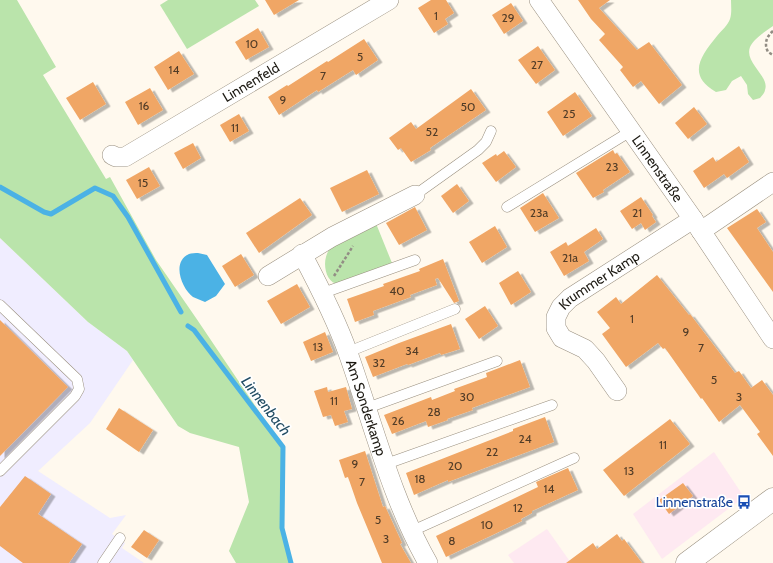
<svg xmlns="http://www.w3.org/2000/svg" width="773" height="563" font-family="Cabin,sans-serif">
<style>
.commercial{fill:#fee9f1}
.industrial{fill:#f0edff}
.green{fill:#bae4ab}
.water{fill:#4bb2e5}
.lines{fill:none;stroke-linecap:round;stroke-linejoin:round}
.stream{stroke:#4bb2e5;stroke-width:5}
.building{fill:#f0a665;filter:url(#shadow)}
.service-casing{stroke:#998f7f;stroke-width:11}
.minor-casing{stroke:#998f7f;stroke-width:20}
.tertiary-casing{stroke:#998f7f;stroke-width:23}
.path{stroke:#928d84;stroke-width:2.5;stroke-dasharray:3 2;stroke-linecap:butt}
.service{stroke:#fff;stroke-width:10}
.minor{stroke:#fff;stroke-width:19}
.tertiary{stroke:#fff;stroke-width:22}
.labels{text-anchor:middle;stroke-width:3.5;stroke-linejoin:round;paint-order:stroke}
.number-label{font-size:12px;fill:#513c27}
.street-label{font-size:14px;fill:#1c1912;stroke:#fff}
.transit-label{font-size:14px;fill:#164399;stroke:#fff;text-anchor:end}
.water-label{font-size:15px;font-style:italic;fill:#224d63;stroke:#fff}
</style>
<defs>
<filter id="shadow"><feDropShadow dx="4.5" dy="2.5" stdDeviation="0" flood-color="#0004"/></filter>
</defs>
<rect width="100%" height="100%" fill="#fff9ee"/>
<g class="commercial">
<polygon points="714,452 744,497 662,559 633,514"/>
<polygon points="547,529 571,563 514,563 508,555"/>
</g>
<polygon class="industrial" points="0,238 88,322 127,351 133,360 90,423 38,471 110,518 126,515 112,534 125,543 122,548 144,563 0,563"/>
<g class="green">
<polygon points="0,0 17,0 56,67 43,75 106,179 110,177 156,260 196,318 283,447 282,529 290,563 236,563 229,551 249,502 239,447 190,433 178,426 127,351 88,322 0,238"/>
<polygon points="168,0 255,0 259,6 187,49 160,5"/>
<path d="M731,0H773V26C765,32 754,38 750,47C744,63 770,76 765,90C765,92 762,96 760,98L753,100L748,94L747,85L741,76L732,81L726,90L716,92C687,75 700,57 717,36C721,31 728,25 730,19C732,13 731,6 731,0Z"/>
<path d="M375,221L392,263L339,284C327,284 323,267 326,257C327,253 329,249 332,246Z"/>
</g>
<path class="water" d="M198,253L207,255L225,284L216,296L205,302C201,300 197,299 193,297C182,289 171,262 189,254C191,253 196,253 198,253Z"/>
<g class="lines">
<g class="stream">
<polyline points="0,187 44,212 51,214 95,188 113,196 128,217 181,312"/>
<polyline points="188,326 194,330 283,447 282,528 291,563"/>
</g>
</g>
<g class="building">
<polygon points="265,0 299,0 274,15"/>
<polygon points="431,0 446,0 454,13 445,19 448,24 434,33 418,8"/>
<polygon points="578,0 610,0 599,8 637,50 649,42 682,85 659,104 641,81 633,87 620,70 623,67 599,40 605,34 591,19"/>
<polygon points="511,3 523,21 504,34 492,15"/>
<polygon points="258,28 269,47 246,60 235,42"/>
<polygon points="364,39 378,60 356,75 353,70 318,92 317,90 279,115 268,97 287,85 288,86 327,61 328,62"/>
<polygon points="538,46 555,70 536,84 518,60"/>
<polygon points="179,51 194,74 168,90 154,67"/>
<polygon points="93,82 106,104 80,120 66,98"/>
<polygon points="150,88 163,110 138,125 125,102"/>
<polygon points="471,89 486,110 430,148 431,150 411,162 401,148 398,150 389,138 411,122 416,129"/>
<polygon points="575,92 592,116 563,136 547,112"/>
<polygon points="694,107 707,124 688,139 675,123"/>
<polygon points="239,114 249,131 230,142 220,125"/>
<polygon points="193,143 201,158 183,169 174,153"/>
<polygon points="739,146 749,162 727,178 724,174 704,188 693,171 713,157 716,162"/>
<polygon points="613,150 615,154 617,153 630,172 603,190 604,192 593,198 576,173"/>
<polygon points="504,151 516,167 496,182 482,163 496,154 497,156"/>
<polygon points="149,167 160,186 137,199 126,180"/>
<polygon points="367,170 379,194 342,212 330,188"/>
<polygon points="457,184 469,201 453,213 441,196"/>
<polygon points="543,193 559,218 535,232 520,208"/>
<polygon points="641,197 653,215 652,216 656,222 645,230 641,223 632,229 620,211"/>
<polygon points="300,198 312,215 259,253 246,233"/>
<polygon points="415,207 427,230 399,245 386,223"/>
<polygon points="757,209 766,222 757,228 773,252 773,292 727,228"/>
<polygon points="495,226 507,247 482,263 469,242"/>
<polygon points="596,228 603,239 584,252 589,261 564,276 550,252 566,242 568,246"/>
<polygon points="241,254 254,275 235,287 222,266"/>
<polygon points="443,259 459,301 454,303 438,278 435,279 437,285 410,295 411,297 373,311 374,315 355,322 347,299 384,286 383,284 420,271 419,269"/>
<polygon points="518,271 531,292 511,305 499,283"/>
<polygon points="657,275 689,315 690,314 735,373 739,371 751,388 762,380 773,395 773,456 757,434 760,432 740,405 719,422 702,398 701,399 665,348 663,349 658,343 626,367 602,334 610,328 597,312 616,297 621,304"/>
<polygon points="297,284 310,307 281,324 267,301"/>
<polygon points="485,306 498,326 479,339 465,319"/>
<polygon points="0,320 68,387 0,456"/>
<polygon points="451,324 460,349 441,355 440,353 408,365 407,364 373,377 365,357 399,343"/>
<polygon points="325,332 333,352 311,361 303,342"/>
<polygon points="520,360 530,387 472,408 473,410 447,419 448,420 428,427 426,421 392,434 384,415 431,397 432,400 455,391 454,389 487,377 486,373"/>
<polygon points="327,387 328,392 346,387 352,409 344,411 348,422 335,426 331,415 323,417 314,391"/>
<polygon points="119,408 153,430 139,452 106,429"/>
<polygon points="545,417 554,442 448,482 448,480 414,495 406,473 513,431 513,429"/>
<polygon points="670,419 690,444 624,496 603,470"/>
<polygon points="365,451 383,507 385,506 402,543 400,544 411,563 382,563 357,503 348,477 345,478 339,460"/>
<polygon points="568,468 578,490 532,511 532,513 521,519 522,521 446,557 436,536 538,487 536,482"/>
<polygon points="25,476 51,494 38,514 82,544 69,563 23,563 0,546 0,507"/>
<polygon points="683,483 693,496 669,514 659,500"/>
<polygon points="144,530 159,540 147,558 131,547"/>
<polygon points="617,534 622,541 624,539 642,563 566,563 593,543 597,549"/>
</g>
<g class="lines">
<defs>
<g id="service">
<polyline points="415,195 478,150 486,142 491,131"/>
<polyline points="507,207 631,131"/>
<polyline points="323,293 415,260"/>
<polyline points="0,305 77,379 79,389 75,396 0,471"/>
<polyline points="348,352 455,309"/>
<polyline points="367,408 497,361"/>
<polyline points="386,464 552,405"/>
<polyline points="412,531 574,458"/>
<polyline points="103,563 120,538"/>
</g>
<g id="minor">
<path id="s1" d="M539,0L693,219L773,339"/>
<path id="s2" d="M112,155L116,157H125L389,0"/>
<polyline points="701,231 773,182"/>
<path id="s3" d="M302,254C319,286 336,319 348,353C373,423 391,498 428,563"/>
<polyline points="268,276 332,237 415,195"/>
<path id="s4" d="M617,391L596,361L585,349L562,338L556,328V317L561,307L570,298L693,219"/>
</g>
<polyline id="tertiary" points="687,563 773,499"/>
</defs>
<use href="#service" class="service-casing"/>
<use href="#minor" class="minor-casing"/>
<use href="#tertiary" class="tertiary-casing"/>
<g class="path">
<path d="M773,31C766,37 764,44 768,52L773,55"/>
<polyline points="334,276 353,246"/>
</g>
<use href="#service" class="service"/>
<use href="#minor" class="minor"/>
<use href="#tertiary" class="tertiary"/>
</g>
<defs>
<symbol id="bus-bare" viewBox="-9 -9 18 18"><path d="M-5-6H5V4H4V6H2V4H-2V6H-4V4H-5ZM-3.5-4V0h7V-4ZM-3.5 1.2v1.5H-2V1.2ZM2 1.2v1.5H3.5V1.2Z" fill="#1a4fb4" stroke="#fff" stroke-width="2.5" paint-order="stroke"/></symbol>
</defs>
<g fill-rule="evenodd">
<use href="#bus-bare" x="734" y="492" width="20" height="20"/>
</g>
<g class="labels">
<g class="number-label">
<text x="436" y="20">1</text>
<text x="508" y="22">29</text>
<text x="252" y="48">10</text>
<text x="360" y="61">5</text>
<text x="537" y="69">27</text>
<text x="174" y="74">14</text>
<text x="323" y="80">7</text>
<text x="283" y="104">9</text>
<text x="144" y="110">16</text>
<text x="468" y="111">50</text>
<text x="569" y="118">25</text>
<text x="235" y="132">11</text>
<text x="432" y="136">52</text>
<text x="612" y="171">23</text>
<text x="143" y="187">15</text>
<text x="539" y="217">23a</text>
<text x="637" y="217">21</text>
<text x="570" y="262">21a</text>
<text x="397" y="295">40</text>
<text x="632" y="323">1</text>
<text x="686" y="336">9</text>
<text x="318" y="351">13</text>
<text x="701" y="352">7</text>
<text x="412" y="355">34</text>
<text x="379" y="367">32</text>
<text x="714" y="384">5</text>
<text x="467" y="401">30</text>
<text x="739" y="401">3</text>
<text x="334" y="405">11</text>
<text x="434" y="416">28</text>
<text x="398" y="425">26</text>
<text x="525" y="443">24</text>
<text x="663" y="449">11</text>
<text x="492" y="456">22</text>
<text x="355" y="468">9</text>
<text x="455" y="470">20</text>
<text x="629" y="475">13</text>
<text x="420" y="483">18</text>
<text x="362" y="486">7</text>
<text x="549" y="493">14</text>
<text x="518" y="512">12</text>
<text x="378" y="524">5</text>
<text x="487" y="529">10</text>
<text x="386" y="543">3</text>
<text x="452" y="545">8</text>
</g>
<g class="street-label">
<text dy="5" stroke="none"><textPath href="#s2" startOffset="160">Linnenfeld</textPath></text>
<text dy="5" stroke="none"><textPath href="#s1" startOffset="206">Linnenstraße</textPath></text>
<text dy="5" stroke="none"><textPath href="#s4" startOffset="159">Krummer Kamp</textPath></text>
<text dy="5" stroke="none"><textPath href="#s3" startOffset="167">Am Sonderkamp</textPath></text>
</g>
<g class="transit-label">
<text x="733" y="507">Linnenstraße</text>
</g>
<g class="water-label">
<text transform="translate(266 406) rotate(52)" y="5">Linnenbach</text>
</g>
</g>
</svg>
